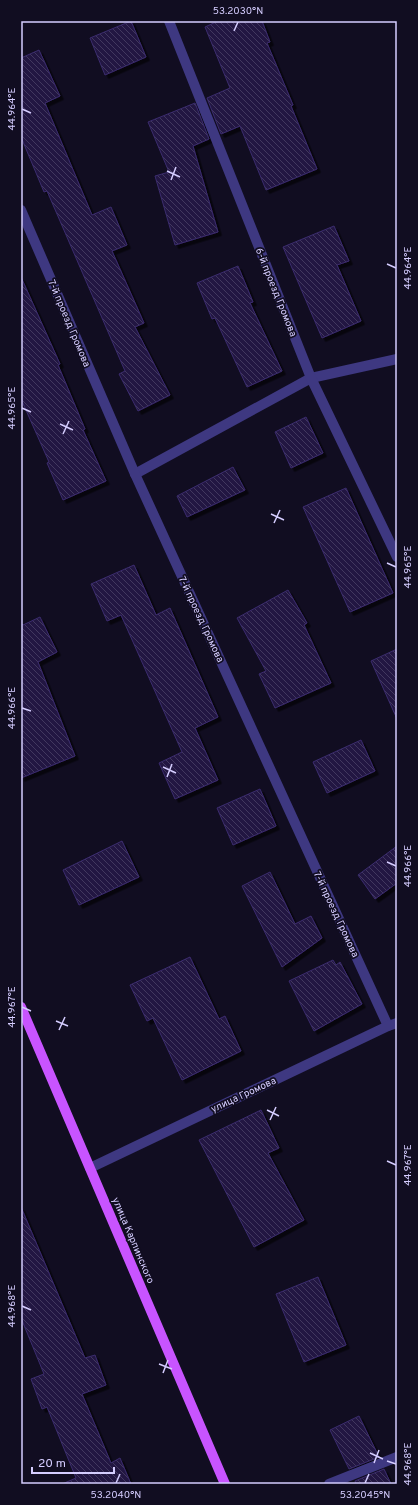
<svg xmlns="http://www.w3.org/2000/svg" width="418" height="1505" font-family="Overpass,sans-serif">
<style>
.building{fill:url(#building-back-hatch);stroke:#3b2b6e;filter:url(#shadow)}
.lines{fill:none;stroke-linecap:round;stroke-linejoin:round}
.lane{stroke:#3e3881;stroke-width:10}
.street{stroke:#3e3881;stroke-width:10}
.primary{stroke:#c854ff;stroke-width:10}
.ticks{fill:none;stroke:#d5cdff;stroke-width:1.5}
.labels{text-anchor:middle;stroke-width:3.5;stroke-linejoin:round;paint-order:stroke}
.street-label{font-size:10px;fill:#d5cdff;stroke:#110d21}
.neatline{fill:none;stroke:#d5cdff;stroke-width:1.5}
.ticks-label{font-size:10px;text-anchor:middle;fill:#d5cdff}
</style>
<defs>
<pattern id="building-back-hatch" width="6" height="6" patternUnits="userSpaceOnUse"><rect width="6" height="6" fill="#231942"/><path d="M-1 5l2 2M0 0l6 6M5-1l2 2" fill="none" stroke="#42395e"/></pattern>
<filter id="shadow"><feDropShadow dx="3.5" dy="3.5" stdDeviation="0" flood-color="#0009"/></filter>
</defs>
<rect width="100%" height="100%" fill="#110d21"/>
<g class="building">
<polygon points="131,21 146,57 105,75 90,38"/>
<polygon points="218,21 262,21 270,42 267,43 293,105 291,106 317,169 266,190 240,126 221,134 207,98 230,88 205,27"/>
<polygon points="39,50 60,96 45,103 92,215 111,207 127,245 112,251 144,323 135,327 170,395 138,411 119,374 125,371 47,191 44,192 21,137 21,58"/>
<polygon points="195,103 209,139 193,146 218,232 175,245 155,176 169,172 148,122"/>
<polygon points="334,226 349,261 337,265 361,321 322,338 283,247"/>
<polygon points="238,266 253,302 250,303 282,371 247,387 215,318 212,319 197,283"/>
<polygon points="21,277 60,364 58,365 85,429 83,430 106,481 63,500 47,463 49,462 21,399"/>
<polygon points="306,417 323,453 291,468 275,432"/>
<polygon points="233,467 245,490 187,517 177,496"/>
<polygon points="346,488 393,593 350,612 303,507"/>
<polygon points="134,565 156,615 170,608 218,717 195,728 218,780 175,799 159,763 182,752 121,615 107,621 91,584"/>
<polygon points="288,590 307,623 304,625 331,683 275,708 259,674 266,671 237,618"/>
<polygon points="40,617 57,652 38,662 75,756 21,778 21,623 23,625"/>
<polygon points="397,649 397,719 371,661"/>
<polygon points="361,740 375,771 327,793 313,762"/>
<polygon points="260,789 276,826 233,845 217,808"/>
<polygon points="122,841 139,877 79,905 63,870"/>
<polygon points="397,846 397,883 375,899 358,875"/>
<polygon points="270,872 295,924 311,916 322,938 282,967 242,886"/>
<polygon points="190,957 219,1019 225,1016 241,1051 182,1080 153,1018 147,1021 130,985"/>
<polygon points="333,960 336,965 340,962 362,1004 314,1031 289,981"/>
<polygon points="261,1110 279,1148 268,1153 304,1220 254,1247 199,1140"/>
<polygon points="21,1207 85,1358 95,1355 106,1385 82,1394 111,1463 120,1458 131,1484 62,1484 76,1478 47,1407 42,1409 31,1379 44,1374 21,1318"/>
<polygon points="318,1277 346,1345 304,1362 276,1294"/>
<polygon points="359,1416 379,1457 349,1469 330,1430"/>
<polygon points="384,1469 391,1484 356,1484 355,1481"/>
</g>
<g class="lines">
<g class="lane">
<polyline points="135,474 311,378 397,359"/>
<polyline points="329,1484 397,1457"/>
</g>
<g class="street">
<polyline points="169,21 311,378 397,557"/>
<polyline points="21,210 135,474 388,1026"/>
<polyline points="90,1168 388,1026 397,1023"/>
</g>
<polyline class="primary" points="21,1007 225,1484"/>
</g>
<path class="ticks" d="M234,31L238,22M22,109L31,113M167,171L180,177M171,180L176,167M387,264L396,268M22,408L31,412M60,424L73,430M63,434L69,421M271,514L284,520M274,523L280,510M387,563L396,567M22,708L31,711M163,767L176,773M167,777L172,764M387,862L396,866M22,1007L31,1011M56,1021L68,1026M59,1030L65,1017M267,1110L279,1116M270,1120L276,1107M387,1161L396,1165M22,1306L31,1310M159,1364L172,1369M163,1373L168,1360M370,1453L383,1459M387,1461L396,1464M374,1463L379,1450M116,1483L120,1474M365,1483L369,1474"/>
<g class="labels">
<g class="street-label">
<text transform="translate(277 292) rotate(68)" y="4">6-й проезд Громова</text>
<text transform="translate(70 323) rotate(67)" y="4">7-й проезд Громова</text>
<text transform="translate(202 619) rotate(65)" y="4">7-й проезд Громова</text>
<text transform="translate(337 914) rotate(65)" y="4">7-й проезд Громова</text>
<text transform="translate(243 1094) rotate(-25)" y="4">улица Громова</text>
<text transform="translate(134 1240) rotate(67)" y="4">улица Карпинского</text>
</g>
</g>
<rect width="418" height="1505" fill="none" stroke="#110d21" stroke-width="44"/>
<path d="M32 1467v6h82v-6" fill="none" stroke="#d5cdff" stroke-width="2"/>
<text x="38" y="1467" font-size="12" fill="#d5cdff" stroke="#110d21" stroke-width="3" paint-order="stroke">20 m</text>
<rect x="22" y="22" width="374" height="1461" class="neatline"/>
<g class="ticks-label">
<text x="238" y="14">53.2030°N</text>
<text transform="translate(11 109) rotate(-90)" y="4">44.964°E</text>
<text transform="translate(407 268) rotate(-90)" y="4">44.964°E</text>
<text transform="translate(11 408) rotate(-90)" y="4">44.965°E</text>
<text transform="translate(407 567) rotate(-90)" y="4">44.965°E</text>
<text transform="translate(11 708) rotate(-90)" y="4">44.966°E</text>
<text transform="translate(407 866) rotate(-90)" y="4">44.966°E</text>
<text transform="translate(11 1007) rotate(-90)" y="4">44.967°E</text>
<text transform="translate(407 1165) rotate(-90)" y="4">44.967°E</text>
<text transform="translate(11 1306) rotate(-90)" y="4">44.968°E</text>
<text transform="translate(407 1464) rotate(-90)" y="4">44.968°E</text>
<text x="116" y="1498">53.2040°N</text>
<text x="365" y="1498">53.2045°N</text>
</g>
</svg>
